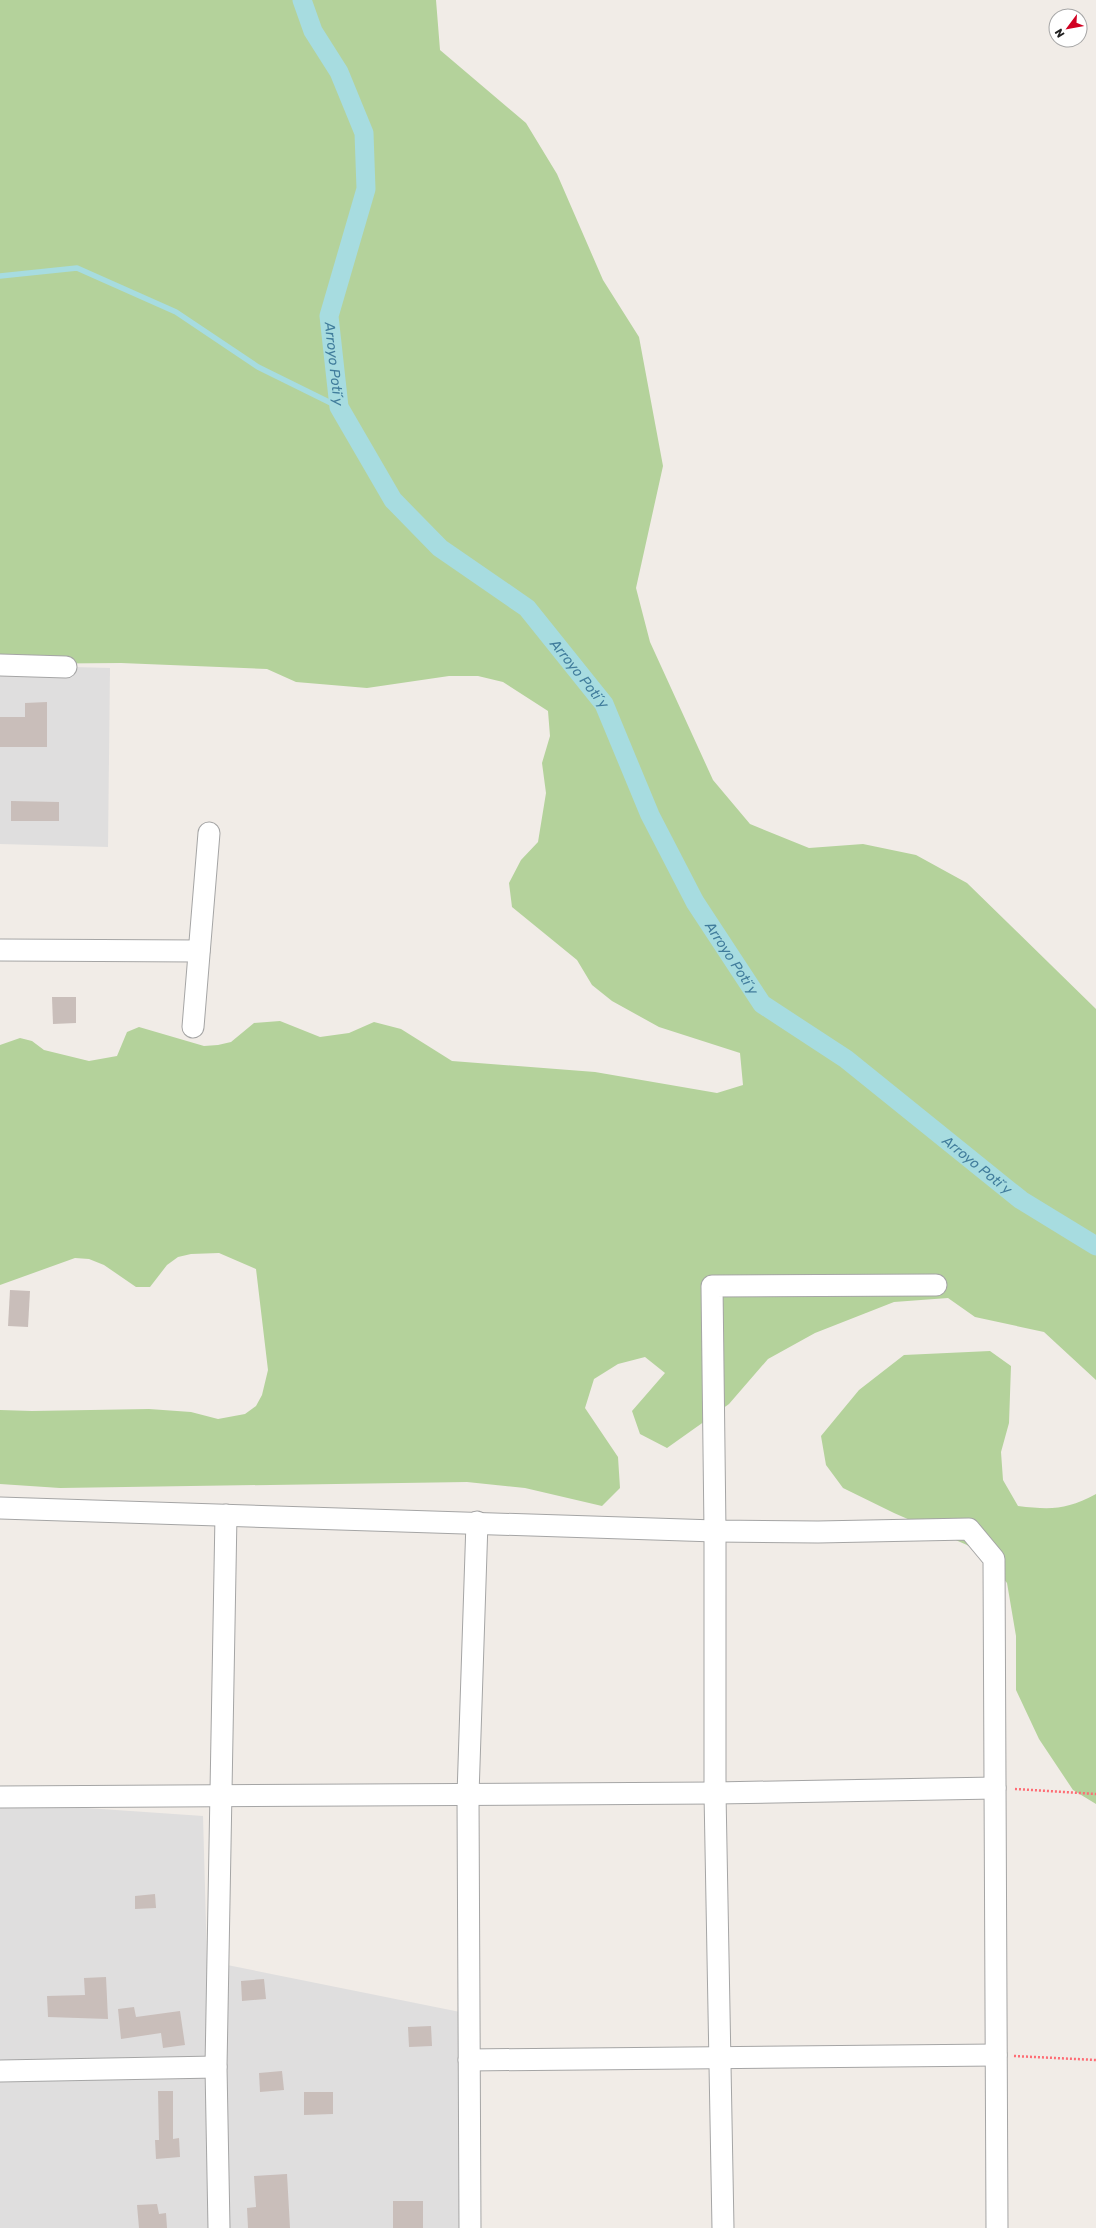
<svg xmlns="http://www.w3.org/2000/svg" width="1096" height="2228" font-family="Rubik,sans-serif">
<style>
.residential{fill:#dfdede}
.forest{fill:#b4d29b}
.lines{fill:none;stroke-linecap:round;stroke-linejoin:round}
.stream{stroke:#a7dce0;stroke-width:5.5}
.canal{stroke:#a7dce0;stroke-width:19}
.building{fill:#c9beba}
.minor-casing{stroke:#a5a5a5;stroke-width:23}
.path{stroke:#fe6c74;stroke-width:2.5;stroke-dasharray:2 2;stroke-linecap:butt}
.minor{stroke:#fff;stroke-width:21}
.labels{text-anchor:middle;stroke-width:3;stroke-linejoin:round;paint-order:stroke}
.water-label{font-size:14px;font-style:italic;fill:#417d9c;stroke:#fff}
</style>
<rect width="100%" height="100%" fill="#f1ece7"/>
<g class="residential">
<polygon points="0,665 110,668 108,847 0,844"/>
<polygon points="0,1802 203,1816 207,1961 475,2015 468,2228 0,2228"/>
</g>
<g class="forest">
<polygon points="0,0 436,0 440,50 526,123 557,174 603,280 639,337 663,466 636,588 650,642 713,780 750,824 809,848 863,844 916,855 967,883 1096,1009 1096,1380 1044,1332 975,1317 948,1298 894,1302 815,1333 768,1359 729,1404 667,1448 640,1434 632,1411 665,1373 645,1357 618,1364 594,1379 585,1408 618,1457 620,1488 602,1506 525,1488 467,1482 60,1488 0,1484 0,1410 32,1411 149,1409 191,1412 218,1419 245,1414 256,1406 262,1395 268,1370 256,1269 219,1253 191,1254 178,1257 167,1265 150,1287 136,1287 104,1265 89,1259 75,1258 0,1285 0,1045 20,1038 32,1041 44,1050 89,1061 117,1056 127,1032 139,1027 204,1046 218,1045 231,1042 254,1023 280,1021 320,1037 349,1033 374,1022 401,1029 452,1061 595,1072 717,1093 743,1085 740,1053 659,1027 612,1001 592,985 577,960 512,907 509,883 521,860 538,842 546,793 542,763 550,736 548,711 503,682 478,676 449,676 367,688 296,682 267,669 121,663 0,664"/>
<path d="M990,1351L1011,1366L1009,1423L1001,1452L1003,1480L1018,1506C1051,1510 1066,1510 1096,1494V1804L1073,1790L1039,1739L1016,1690V1636L1007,1583L988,1559L967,1545L894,1513L843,1488L826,1465L821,1436L859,1390L904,1355Z"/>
</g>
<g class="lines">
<polyline class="stream" points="0,276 77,268 176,312 258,367 339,407"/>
<path class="canal" id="s1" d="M302,0L313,31L339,72L364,133L366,189L329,316L339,407L393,500L440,548L527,608L604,704L650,815L695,902L762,1004L846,1059L1021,1200L1096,1246"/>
</g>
<g class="building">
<polygon points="47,702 47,747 0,747 0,717 25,717 25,703"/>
<polygon points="11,801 59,802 59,821 11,821"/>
<polygon points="52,997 76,997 76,1023 53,1024"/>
<polygon points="10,1290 30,1291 28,1327 8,1326"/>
<polygon points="155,1894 156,1908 135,1909 135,1896"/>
<polygon points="106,1977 108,2019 48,2017 47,1996 85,1995 84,1978"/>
<polygon points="264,1979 266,1999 242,2001 241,1981"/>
<polygon points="134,2007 136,2017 180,2011 185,2045 163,2048 161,2033 121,2039 118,2009"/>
<polygon points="431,2026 432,2046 409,2047 408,2027"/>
<polygon points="282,2071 284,2090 260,2092 259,2073"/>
<polygon points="158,2091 173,2091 173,2139 179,2138 180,2157 156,2159 155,2140 159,2140"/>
<polygon points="304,2092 333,2092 333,2114 304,2115"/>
<polygon points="287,2174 290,2228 248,2228 247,2208 256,2207 254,2176"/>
<rect x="393" y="2201" width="30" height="27"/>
<polygon points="157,2204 159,2214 166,2213 167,2228 139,2228 137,2205"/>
</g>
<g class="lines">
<defs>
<g id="minor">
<polyline points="0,665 66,667"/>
<polyline points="0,950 199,951"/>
<polyline points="193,1027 209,833"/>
<polyline points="0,1508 715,1531 818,1532 969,1529 994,1559 997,2228"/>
<polyline points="0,1797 715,1793 995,1788"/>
<polyline points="469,2060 996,2055"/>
<polyline points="0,2071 216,2067"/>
<polyline points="219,2228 216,2067 226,1515"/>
<polyline points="470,2228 468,1795 477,1522"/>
<polyline points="723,2228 715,1793 715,1531 712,1286 936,1285"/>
</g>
</defs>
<use href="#minor" class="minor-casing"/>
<g class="path">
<polyline points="1015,1789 1096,1794"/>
<polyline points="1014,2056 1096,2060"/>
</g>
<use href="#minor" class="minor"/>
</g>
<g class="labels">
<g class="water-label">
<text dy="5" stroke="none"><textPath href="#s1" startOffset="384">Arroyo Poti´y</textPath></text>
<text dy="5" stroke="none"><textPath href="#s1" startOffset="792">Arroyo Poti´y</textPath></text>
<text dy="5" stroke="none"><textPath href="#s1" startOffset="1116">Arroyo Poti´y</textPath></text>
<text dy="5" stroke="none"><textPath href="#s1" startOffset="1440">Arroyo Poti´y</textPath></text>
</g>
</g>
<g transform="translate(1068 28) rotate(238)"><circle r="19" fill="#ffffff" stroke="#a6a6a6"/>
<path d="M0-3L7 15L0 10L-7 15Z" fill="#d10021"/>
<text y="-6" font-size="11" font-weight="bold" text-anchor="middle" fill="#212121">N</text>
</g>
</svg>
